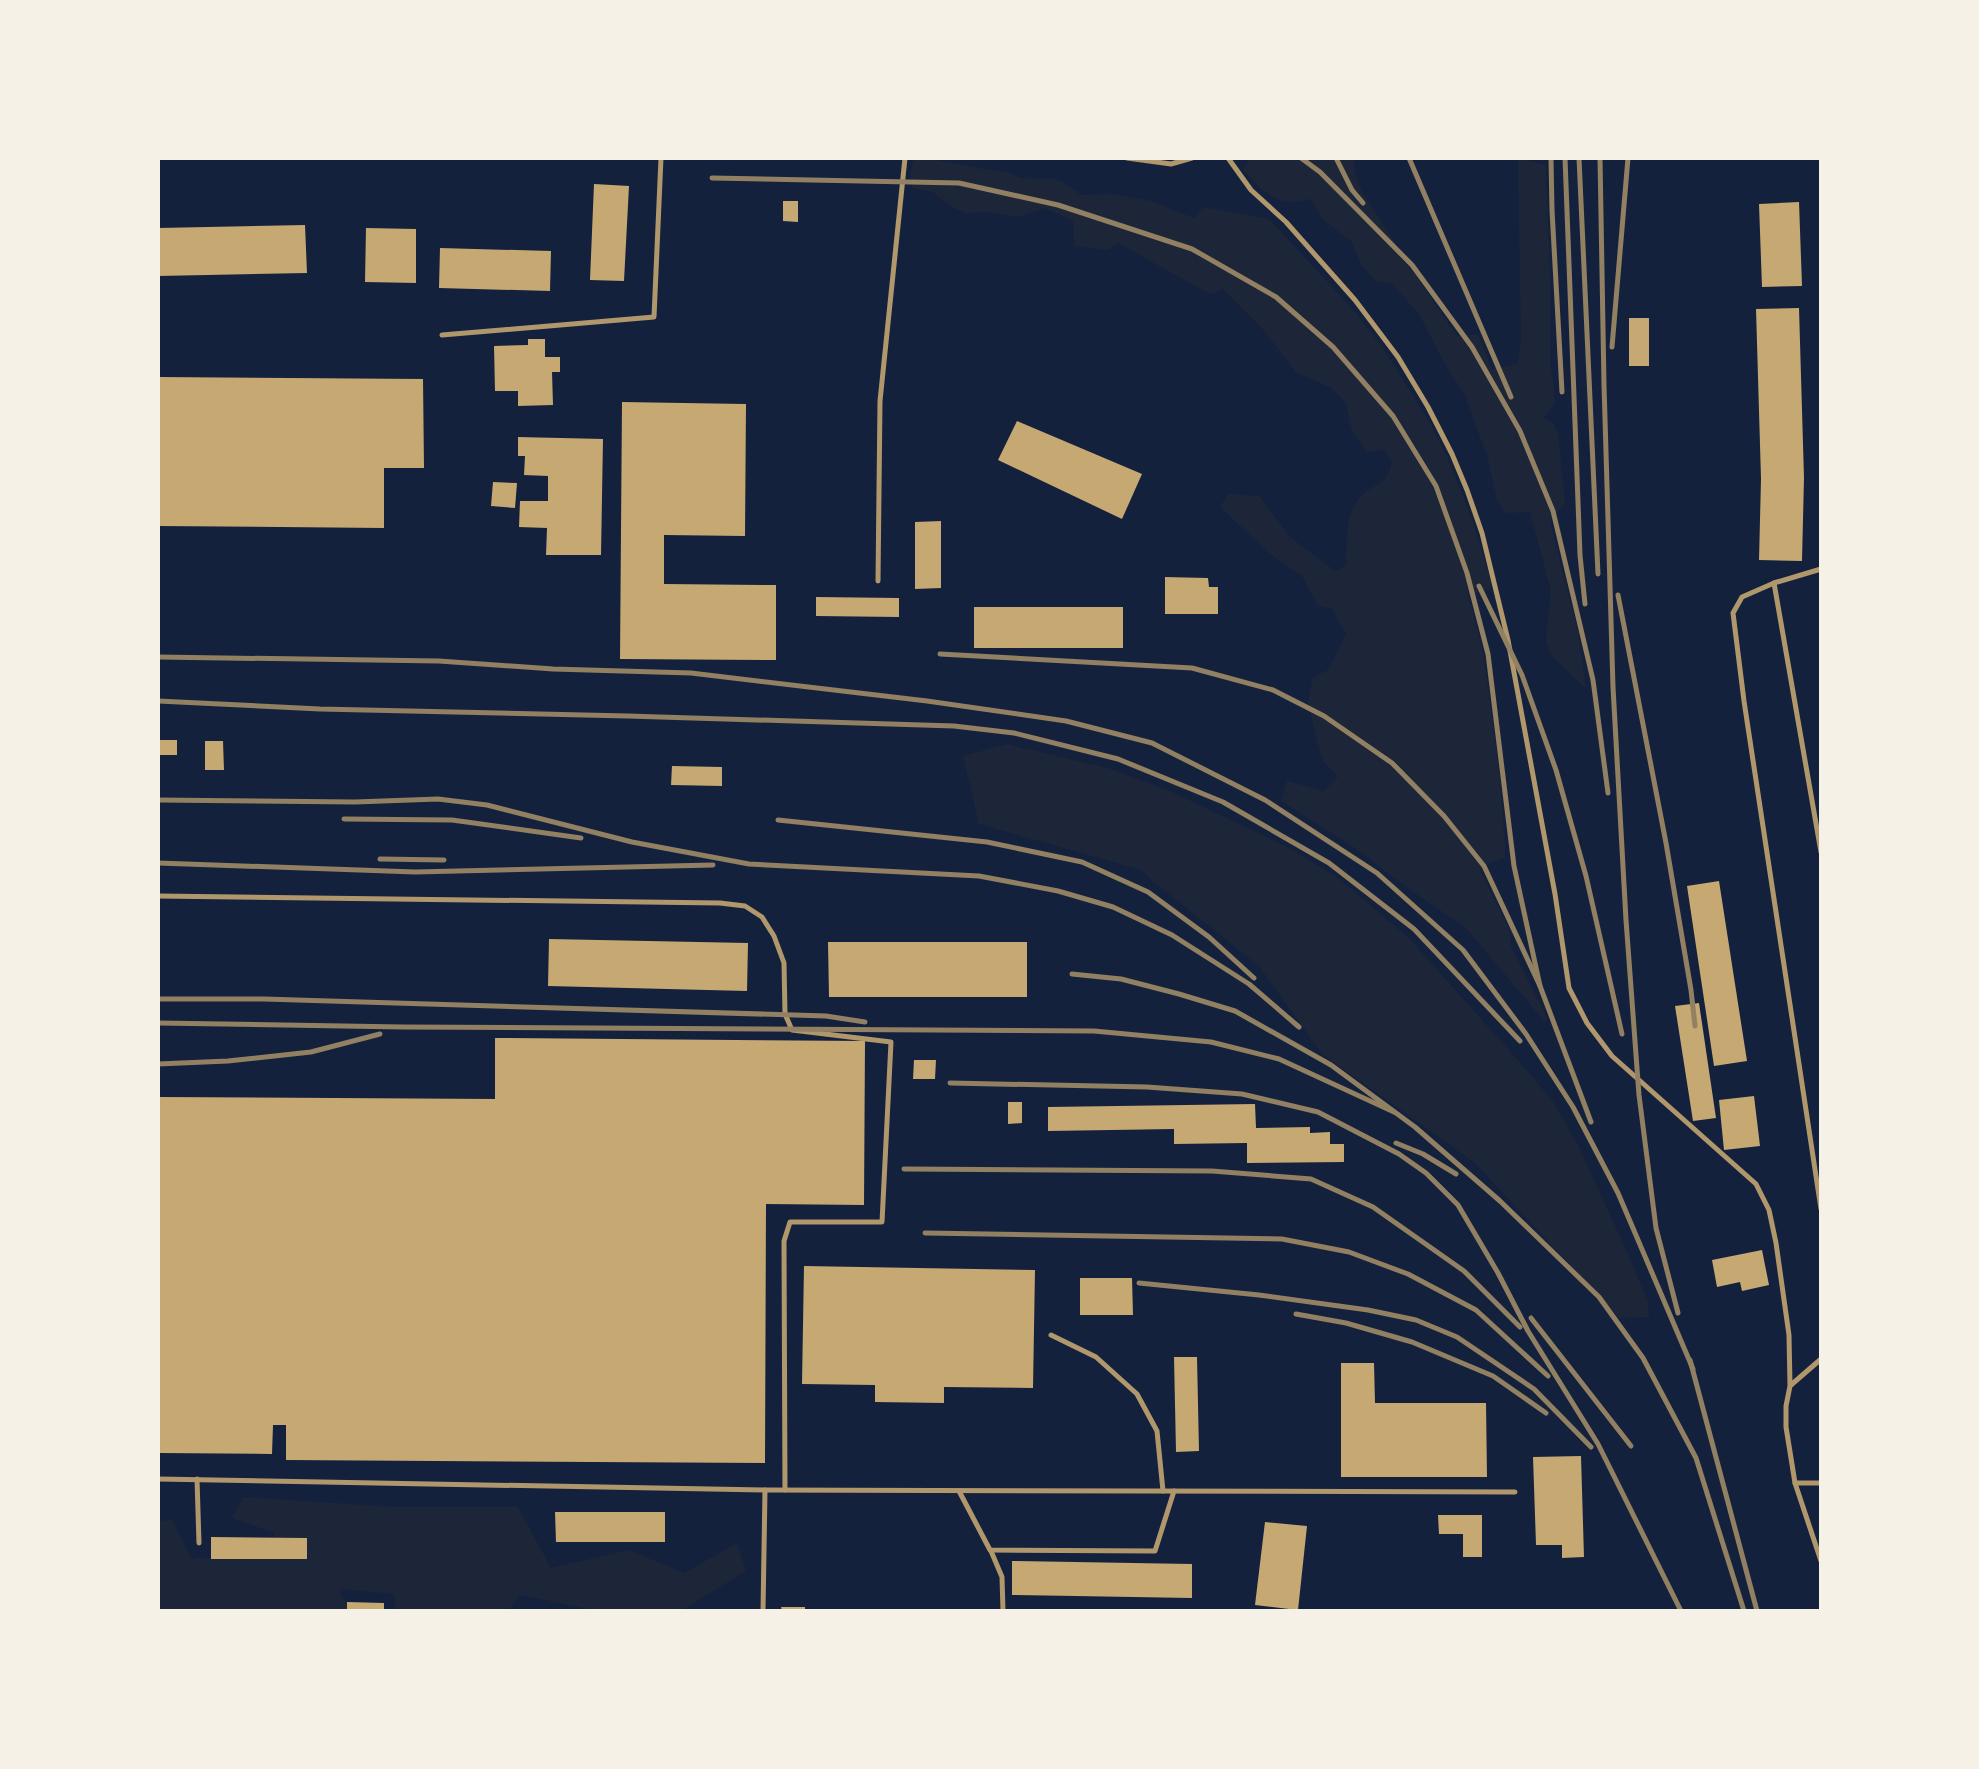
<svg xmlns="http://www.w3.org/2000/svg" width="1979" height="1769" font-family="Merriweather,serif">
<style>
.green{fill:#1d2539}
.building{fill:#c6a872}
.lines{fill:none;stroke-linecap:round;stroke-linejoin:round}
.service{stroke:#b1986c;stroke-width:5}
.rail{stroke:#918062;stroke-width:5}
</style>
<rect width="100%" height="100%" fill="#14213d"/>
<g class="green">
<path d="M914,158H927L994,171L1009,172L1020,178L1053,179L1062,181L1081,195L1112,194L1151,201L1194,218L1203,207L1269,219L1351,307L1383,348L1430,423L1449,461L1473,522L1491,582L1490,590L1468,594L1484,656L1499,770L1505,843V858L1492,862L1480,870L1510,931L1511,946L1548,1020L1544,1021L1466,928L1399,882L1358,850L1281,801L1287,781L1324,791L1338,776L1323,761L1317,741L1308,702L1313,677L1328,670L1346,634L1332,609L1318,606L1302,576L1269,553L1220,507L1228,494L1259,496L1290,537L1335,571L1346,565C1347,546 1345,519 1356,502C1369,482 1387,490 1392,462L1385,450L1367,452L1352,431L1345,402L1331,388L1296,372L1260,326L1223,289L1210,294L1118,243L1108,250L1074,246L1073,221L1045,208L1018,217L988,212L965,213L949,205L933,192L913,188L910,175Z"/>
<path d="M1250,158H1354L1355,173L1361,190L1418,279L1457,336L1478,334L1492,369L1518,364L1521,339L1518,158L1546,165L1550,277V359L1554,389V405L1544,418L1554,423L1558,435L1565,503L1550,521L1578,632L1586,689L1551,655L1546,641L1551,591L1530,512L1506,513L1497,501L1488,459L1465,395L1444,363L1419,314L1391,283L1376,282L1362,266L1351,241L1323,220L1311,199C1305,200 1297,202 1291,202C1271,202 1256,184 1243,170Z"/>
<polygon points="1007,744 1111,769 1172,792 1287,847 1337,877 1408,937 1525,1068 1554,1103 1579,1147 1628,1254 1648,1302 1649,1317 1619,1318 1475,1163 1322,1054 1259,966 1138,869 979,824 963,756"/>
<polygon points="243,1497 394,1507 518,1507 551,1568 629,1550 684,1573 737,1543 746,1571 681,1611 587,1611 587,1609 521,1595 508,1611 395,1611 394,1594 341,1589 340,1595 347,1602 347,1611 158,1611 158,1521 172,1520 193,1562 194,1558 268,1559 274,1533 232,1518"/>
</g>
<g class="building">
<polygon points="594,184 629,186 624,281 590,280"/>
<polygon points="783,201 798,201 798,222 783,221"/>
<polygon points="1799,202 1802,286 1762,287 1759,204"/>
<polygon points="305,225 307,273 158,276 158,228"/>
<polygon points="366,228 416,229 416,283 365,282"/>
<polygon points="440,248 551,251 550,291 439,288"/>
<polygon points="1799,308 1804,478 1802,561 1759,560 1761,479 1756,309"/>
<rect x="1629" y="318" width="20" height="48"/>
<polygon points="528,339 545,339 545,357 560,357 560,372 552,372 553,405 518,406 518,391 495,391 494,346 528,345"/>
<polygon points="158,377 423,379 424,468 384,468 384,528 158,526"/>
<polygon points="622,402 746,404 745,536 664,535 664,584 776,585 776,660 620,659"/>
<polygon points="1017,421 1142,474 1122,519 998,460"/>
<polygon points="518,437 603,439 601,555 546,555 547,528 519,527 520,501 548,501 548,476 524,475 525,456 518,456"/>
<polygon points="493,482 517,483 515,508 491,506"/>
<polygon points="941,521 941,588 915,589 915,522"/>
<polygon points="1165,577 1208,578 1209,587 1218,587 1218,614 1165,614"/>
<polygon points="816,597 899,598 899,617 816,616"/>
<rect x="974" y="607" width="149" height="41"/>
<polygon points="159,740 177,740 177,755 158,755"/>
<polygon points="205,741 223,741 224,770 205,770"/>
<polygon points="672,766 722,767 722,786 671,785"/>
<polygon points="1719,881 1747,1061 1714,1066 1687,886"/>
<polygon points="549,939 748,943 747,991 548,986"/>
<polygon points="828,942 1027,942 1027,997 829,997"/>
<polygon points="1699,1003 1716,1118 1693,1121 1675,1006"/>
<polygon points="495,1038 865,1041 864,1205 766,1204 765,1463 286,1460 286,1425 273,1425 272,1454 158,1453 158,1097 495,1099"/>
<polygon points="914,1060 936,1060 935,1079 913,1079"/>
<polygon points="1754,1096 1760,1146 1724,1150 1719,1100"/>
<polygon points="1008,1102 1022,1102 1022,1123 1008,1124"/>
<polygon points="1255,1104 1256,1128 1310,1127 1310,1133 1330,1132 1330,1144 1344,1144 1344,1162 1247,1163 1247,1143 1174,1144 1174,1129 1048,1131 1048,1107"/>
<polygon points="1762,1250 1769,1285 1742,1291 1740,1282 1717,1287 1712,1260"/>
<polygon points="804,1266 1035,1270 1033,1388 944,1387 944,1403 875,1402 875,1385 802,1384"/>
<polygon points="1080,1278 1132,1278 1133,1315 1080,1315"/>
<polygon points="1174,1357 1197,1357 1199,1451 1176,1452"/>
<polygon points="1341,1363 1374,1363 1375,1403 1486,1403 1487,1477 1341,1477"/>
<polygon points="1581,1456 1584,1557 1562,1558 1562,1545 1536,1545 1533,1457"/>
<polygon points="555,1512 665,1512 665,1542 556,1542"/>
<polygon points="1438,1515 1482,1515 1482,1557 1463,1557 1463,1534 1439,1534"/>
<polygon points="1265,1522 1307,1526 1298,1610 1255,1605"/>
<polygon points="211,1537 307,1538 307,1559 211,1559"/>
<polygon points="1012,1561 1192,1564 1192,1598 1012,1595"/>
<polygon points="347,1602 384,1603 384,1611 347,1611"/>
<polygon points="781,1607 805,1607 805,1611 782,1611"/>
</g>
<g class="lines">
<g class="service">
<polyline points="1127,158 1171,164 1192,158"/>
<polyline points="1228,158 1251,190 1286,222 1355,300 1398,357 1428,407 1452,454 1467,490 1482,533 1508,640 1555,894 1569,988 1587,1023 1612,1056 1756,1184 1769,1210 1776,1243 1789,1335 1790,1386 1786,1406 1786,1427 1795,1483 1821,1561"/>
<polyline points="442,335 654,317 661,158"/>
<polyline points="1821,569 1774,583 1742,597 1733,613 1744,701 1821,1209"/>
<polyline points="878,581 880,401 905,158"/>
<polyline points="1774,583 1821,852"/>
<polyline points="158,896 720,903 745,906 762,917 774,936 784,963 785,1014 792,1030 891,1042 882,1222 790,1222 784,1241 785,1490"/>
<polyline points="1051,1335 1096,1357 1137,1394 1157,1431 1163,1491"/>
<polyline points="1791,1385 1821,1359"/>
<polyline points="158,1479 765,1490 1515,1492"/>
<polyline points="197,1479 199,1543"/>
<polyline points="1795,1483 1821,1483"/>
<polyline points="959,1491 990,1550 1155,1551 1174,1491"/>
<polyline points="991,1551 1002,1577 1003,1611"/>
<polyline points="763,1611 765,1490"/>
</g>
<g class="rail">
<polyline points="1301,158 1320,172 1412,265 1472,347 1520,431 1553,511 1593,680 1608,793"/>
<polyline points="1336,158 1352,190 1363,203"/>
<polyline points="1409,158 1511,397"/>
<polyline points="1551,158 1552,210 1562,392"/>
<polyline points="1565,158 1580,555 1585,604"/>
<polyline points="1579,158 1598,574"/>
<polyline points="1600,158 1604,385 1613,687 1626,920 1639,1095 1656,1228 1678,1313"/>
<polyline points="712,178 959,183 1058,205 1192,249 1276,297 1333,347 1393,416 1436,486 1467,573 1488,654 1514,866 1540,986"/>
<polyline points="1612,347 1628,158"/>
<polyline points="1479,586 1522,675 1556,770 1586,876 1622,1034"/>
<polyline points="1618,595 1666,843 1691,990 1695,1026"/>
<polyline points="940,654 1192,668 1273,690 1324,716 1392,763 1444,816 1484,866 1540,986 1591,1122"/>
<polyline points="158,657 439,661 553,669 691,673 927,701 1066,721 1152,743 1265,800 1377,873 1463,950 1526,1034 1573,1107 1618,1193 1693,1369"/>
<polyline points="158,701 320,709 628,716 954,726 1014,733 1118,759 1223,802 1329,863 1414,929 1520,1041"/>
<polyline points="158,800 355,802 438,799 487,805 632,842 749,864 979,876 1058,891 1113,907 1172,935 1249,984 1299,1027"/>
<polyline points="344,819 452,820 581,838"/>
<polyline points="778,820 987,842 1082,862 1148,892 1209,937 1254,978"/>
<polyline points="380,859 444,860"/>
<polyline points="158,863 415,872 713,865"/>
<polyline points="1072,974 1121,979 1179,994 1235,1011 1331,1065 1415,1127 1500,1201 1599,1297 1643,1358 1696,1458 1744,1611"/>
<polyline points="158,999 264,999 826,1016 865,1022"/>
<polyline points="158,1023 403,1027 1094,1031 1211,1042 1279,1059 1394,1112"/>
<polyline points="158,1064 228,1061 311,1052 380,1034"/>
<polyline points="950,1083 1147,1087 1242,1094 1318,1112 1399,1154 1426,1173 1458,1205 1498,1273 1528,1331 1598,1444 1681,1611"/>
<polyline points="1396,1143 1423,1154 1456,1174"/>
<polyline points="904,1169 1212,1171 1311,1179 1373,1207 1464,1271 1520,1327"/>
<polyline points="925,1233 1282,1239 1349,1252 1408,1274 1476,1310 1548,1376"/>
<polyline points="1139,1283 1259,1295 1368,1310 1416,1320 1457,1337 1534,1389 1591,1447"/>
<polyline points="1296,1314 1346,1323 1412,1342 1493,1376 1546,1413"/>
<polyline points="1531,1318 1631,1446"/>
<polyline points="1690,1360 1757,1611"/>
</g>
</g>
<rect width="1979" height="1769" fill="none" stroke="#f6f1e7" stroke-width="320"/>
</svg>
